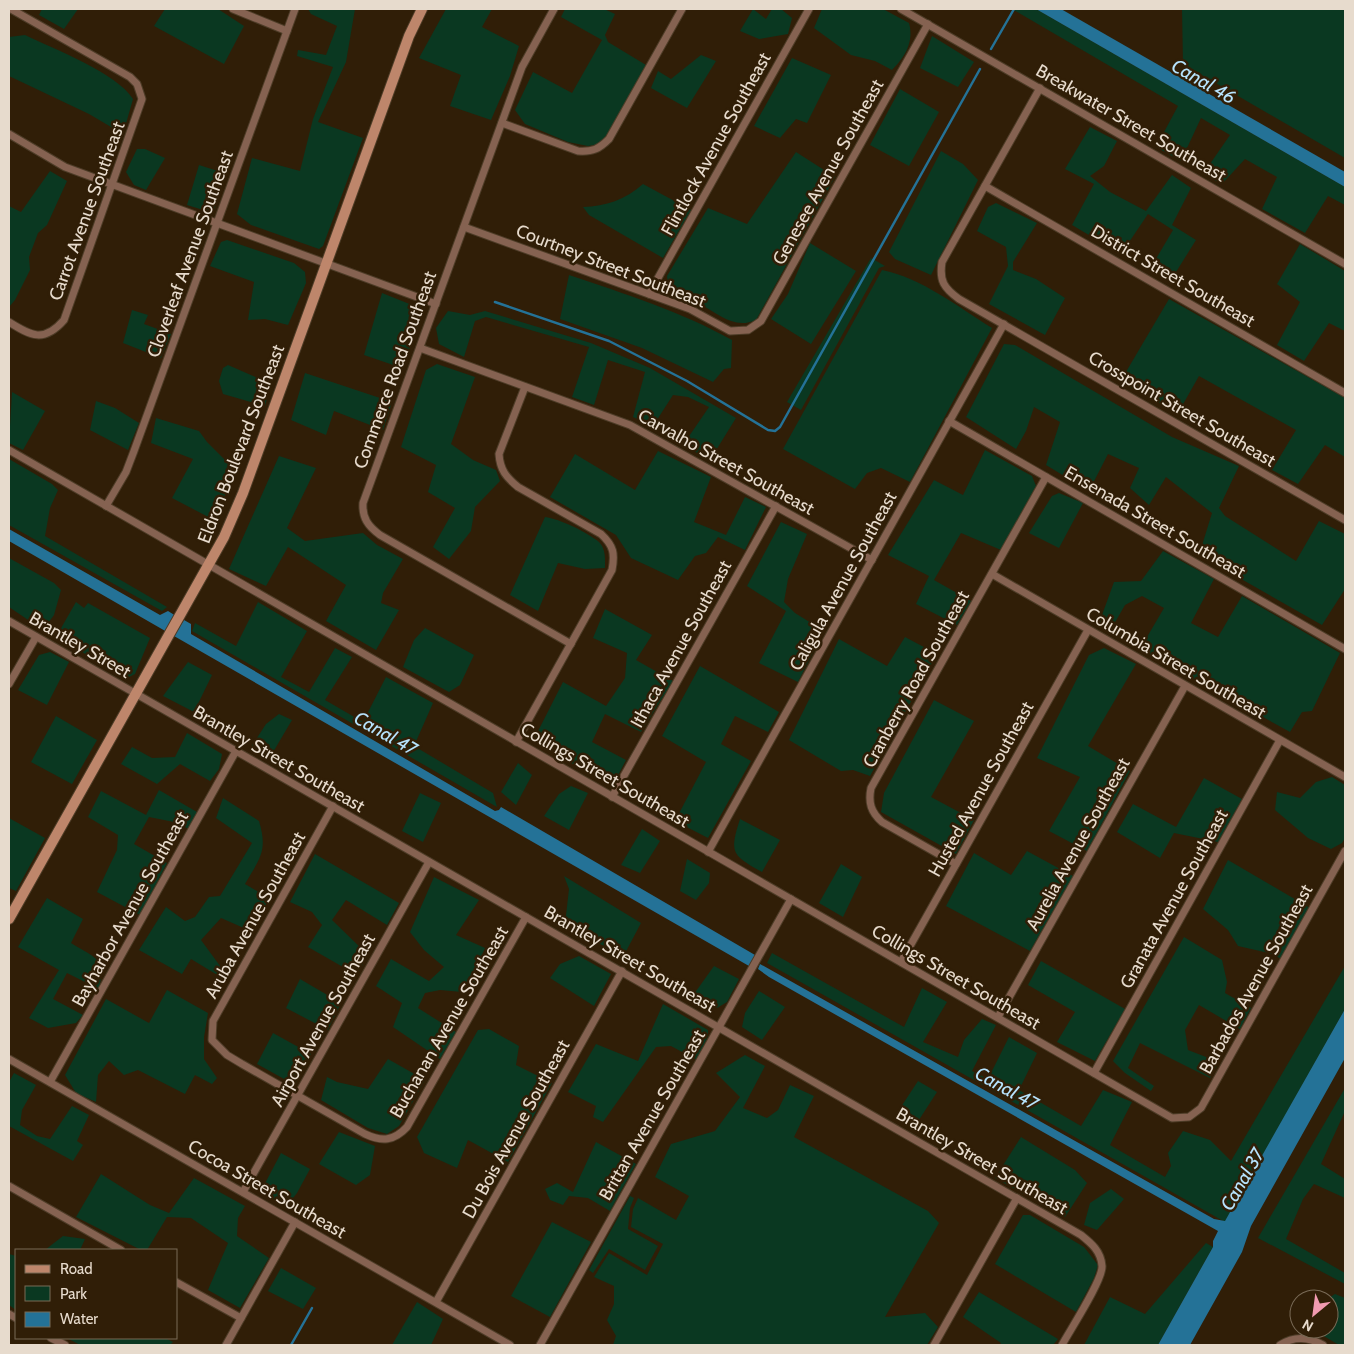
<svg xmlns="http://www.w3.org/2000/svg" width="1354" height="1354" font-family="Cabin,sans-serif">
<style>
.green{fill:#0a3821}
.water{fill:#247297}
.lines{fill:none;stroke-linecap:round;stroke-linejoin:round}
.stream{stroke:#247297;stroke-width:2.5}
.street-casing{stroke:#4d3c27;stroke-width:9}
.secondary-casing{stroke:#4d3c27;stroke-width:12}
.street{stroke:#856251;stroke-width:7}
.secondary{stroke:#be866b;stroke-width:10}
.labels{text-anchor:middle;stroke-width:5;stroke-linejoin:round;paint-order:stroke}
.street-label{font-size:18px;fill:#e7dbcd;stroke:#301e07}
.water-label{font-size:19px;font-style:italic;fill:#b7e4fe;stroke:#301e07}
</style>
<rect width="100%" height="100%" fill="#301e07"/>
<g class="green">
<polygon points="42,9 78,9 64,29 39,15"/>
<polygon points="165,9 218,9 244,26 224,64 154,26"/>
<polygon points="308,9 355,9 346,62 318,122 363,138 323,246 319,249 251,225 237,214 252,158 300,171 313,119 333,67 297,56 298,50 326,55 337,26 311,14"/>
<polygon points="446,9 492,9 482,27 519,46 510,76 491,120 450,106 461,75 419,58"/>
<polygon points="565,9 604,9 615,14 605,35 608,42 646,65 609,132 600,144 588,146 568,142 525,124 515,110 533,72 572,93 602,40 561,17"/>
<polygon points="753,9 766,19 772,9 781,9 792,18 788,34 759,39 740,31"/>
<path d="M822,9H883L909,23C914,41 906,56 892,70L875,61L851,55L814,28Z"/>
<polygon points="1012,9 1036,9 1345,187 1345,205 1328,196 1305,233 1262,209 1277,177 1245,159 1222,184 1203,174 1230,135 1201,118 1181,161 1156,147 1178,106"/>
<polygon points="1182,9 1345,9 1345,158 1183,64"/>
<path d="M25,35C54,49 117,73 133,99L123,134L89,114L9,76V37Z"/>
<polygon points="932,36 974,62 958,87 920,68"/>
<polygon points="701,55 716,61 687,108 651,88 658,71 671,79"/>
<polygon points="792,58 831,75 807,123 796,119 780,138 754,126"/>
<polygon points="900,89 939,112 909,166 870,145"/>
<polygon points="1090,127 1117,141 1104,166 1090,176 1110,192 1146,211 1172,175 1191,188 1172,225 1196,240 1171,280 1150,269 1173,230 1148,214 1121,254 1072,225 1094,184 1065,169"/>
<polygon points="137,149 145,149 165,158 146,190 134,185 126,172"/>
<polygon points="941,151 963,164 978,180 931,275 895,259 889,252"/>
<path d="M796,152L835,177L756,320C733,330 719,313 699,304C689,300 679,297 669,294L667,276L708,208L747,224Z"/>
<polygon points="199,165 227,174 213,213 187,205"/>
<polygon points="50,171 67,181 47,225 38,233 29,257 30,270 15,300 9,307 9,206 21,212"/>
<path d="M643,184L691,210L663,258L589,215L583,207C606,206 625,200 643,184Z"/>
<polygon points="996,203 1037,223 1013,262 1013,270 1036,279 1065,298 1045,335 989,304 1008,266 1006,247 977,231 988,207"/>
<polygon points="227,240 294,263 305,272 306,283 288,325 265,319 248,320 254,282 210,266 221,242"/>
<polygon points="810,243 856,271 811,344 771,319 788,294"/>
<polygon points="1300,244 1345,271 1345,331 1329,323 1304,361 1277,345 1300,302 1277,284"/>
<polygon points="871,258 885,266 879,268 801,410 787,402"/>
<path d="M882,270C922,278 958,307 992,328L910,482L881,468L867,473L855,489L783,449Z"/>
<path d="M569,275C625,294 680,311 732,340L731,368L724,369L713,382L642,348L560,319Z"/>
<polygon points="382,293 417,307 421,319 402,368 364,355"/>
<polygon points="1169,299 1345,398 1345,457 1325,445 1298,484 1272,470 1296,430 1199,376 1178,413 1120,382"/>
<polygon points="132,310 148,315 144,324 171,334 161,358 123,343"/>
<polygon points="448,311 470,315 485,311 591,343 650,368 736,418 710,460 683,445 709,407 688,397 673,395 653,426 633,417 645,372 608,360 594,405 572,397 589,347 486,317 475,321 464,357 439,344 436,328"/>
<polygon points="1004,344 1015,345 1172,437 1239,466 1219,508 1225,516 1296,561 1319,521 1345,534 1345,589 1322,625 1199,555 1212,513 1166,477 1149,505 1130,488 1139,468 1108,454 1089,491 1046,465 1060,422 1034,407 1026,431 1016,449 966,417"/>
<polygon points="437,364 475,377 451,444 473,460 496,470 500,481 475,507 471,531 449,559 433,547 455,508 428,492 436,465 401,447 426,370"/>
<polygon points="228,365 271,384 265,406 223,394 219,381 223,368"/>
<polygon points="305,373 392,402 383,430 334,411 326,435 291,420"/>
<polygon points="12,392 45,411 23,450 9,443"/>
<polygon points="96,401 115,408 139,423 128,450 90,430"/>
<polygon points="156,418 199,431 207,442 234,469 216,521 172,498 193,459 151,443"/>
<polygon points="985,450 1032,476 1036,486 1001,550 961,533 934,580 971,601 957,625 916,604 929,576 888,555 934,480 963,495"/>
<polygon points="658,451 711,477 694,522 726,535 745,497 766,507 745,550 718,537 706,553 695,556 678,580 631,558 616,535 550,497 575,454 635,490"/>
<polygon points="279,456 316,468 287,528 305,541 363,533 377,545 403,559 383,593 381,603 399,610 376,650 326,621 346,585 288,547 266,586 229,569"/>
<polygon points="9,459 52,484 58,490 50,508 45,536 167,607 162,611 9,525"/>
<polygon points="1059,493 1083,503 1059,548 1029,533 1052,496"/>
<path d="M545,517C560,519 587,532 599,542C606,549 605,559 605,568L585,569L558,563L538,611L510,595Z"/>
<polygon points="781,522 807,534 788,579 784,602 795,613 824,631 798,682 759,663 786,611 747,586"/>
<polygon points="1163,551 1214,579 1191,623 1218,637 1242,596 1340,653 1312,711 1302,712 1290,732 1140,649 1164,608 1142,596 1125,605 1110,631 1098,626 1114,582 1141,581"/>
<polygon points="9,558 54,583 61,590 54,615 43,630 9,607"/>
<polygon points="76,602 84,608 88,603 150,638 135,674 127,678 56,637"/>
<polygon points="258,602 307,631 281,677 309,692 335,648 352,657 325,700 363,722 386,677 433,703 414,746 493,793 497,807 192,631 195,623 236,646"/>
<polygon points="605,609 652,635 636,660 673,681 641,732 605,714 592,742 626,760 612,787 544,747 535,737 563,682 606,706 625,678 627,653 593,638"/>
<polygon points="425,628 474,655 460,685 449,692 403,667 414,640"/>
<polygon points="905,637 937,654 870,776 853,770 841,771 789,740 839,639 887,666"/>
<polygon points="1104,648 1136,664 1088,746 1130,771 1087,851 1049,831 1080,777 1037,758 1089,655"/>
<polygon points="50,652 69,662 47,705 18,690 39,655"/>
<polygon points="188,662 212,675 194,712 163,696"/>
<polygon points="700,666 779,712 768,732 735,716 721,744 751,761 708,838 675,821 706,762 662,736"/>
<polygon points="934,700 974,721 931,797 974,820 956,854 881,812 884,793"/>
<polygon points="279,714 292,720 269,759 251,747 266,724"/>
<polygon points="56,716 97,740 72,784 31,762"/>
<polygon points="187,733 222,754 219,769 210,781 180,764 157,784 121,764 132,747 152,758 175,757"/>
<polygon points="518,763 532,775 516,805 501,792"/>
<polygon points="1332,777 1345,785 1345,838 1342,843 1331,849 1308,838 1275,810 1277,792 1300,798 1316,782"/>
<polygon points="1204,778 1242,799 1218,842 1174,833 1160,858 1117,832 1133,804 1176,827"/>
<polygon points="571,786 588,793 569,830 544,816 559,794"/>
<polygon points="159,790 197,812 189,829 174,822 149,817 134,844 167,863 140,915 97,892 117,850 118,835 88,817 101,791 146,815"/>
<polygon points="420,793 441,803 423,842 402,831"/>
<path d="M223,798L259,821C268,851 260,858 245,884L269,898L253,932L221,918L201,940L223,970L224,979L191,959L182,974L139,950L166,907L185,921L195,917L209,897L220,896L252,843L216,818Z"/>
<polygon points="9,818 45,838 16,891 9,888"/>
<path d="M740,819L780,840L762,872C732,855 729,853 740,819Z"/>
<polygon points="642,829 660,841 640,873 621,865"/>
<polygon points="1027,851 1073,876 1030,951 946,906 974,853 1011,875"/>
<polygon points="315,854 399,903 387,925 346,900 332,920 368,955 357,975 308,947 322,925 312,912 290,902"/>
<polygon points="687,859 710,873 709,883 696,900 680,891"/>
<polygon points="1228,860 1310,908 1281,959 1273,954 1238,946 1228,930 1203,909"/>
<polygon points="841,864 862,877 843,917 819,903"/>
<polygon points="564,876 641,923 623,957 565,924 569,889"/>
<polygon points="434,877 479,900 456,935 485,948 480,959 491,965 473,993 440,990 425,993 418,1008 456,1032 440,1059 393,1027 402,1003 376,986 391,959 429,981 444,967 424,950 410,932"/>
<path d="M47,898L83,919L71,943C96,959 106,957 99,989L67,973L53,999L83,1015L76,1023L48,1028L29,1018L59,970L18,947Z"/>
<polygon points="1184,937 1222,960 1227,982 1225,993 1251,1008 1240,1029 1199,1005 1185,1030 1188,1050 1219,1062 1210,1078 1140,1043 1128,1068 1154,1086 1151,1091 1125,1073 1113,1061"/>
<polygon points="772,953 904,1027 922,988 947,1002 923,1042 958,1057 964,1040 982,1019 996,1025 972,1071 988,1079 1009,1037 1037,1053 1019,1090 1081,1126 1103,1090 1132,1102 1110,1145 1165,1177 1171,1166 1168,1153 1183,1131 1210,1140 1231,1161 1345,966 1345,1009 1225,1222 767,963"/>
<polygon points="579,956 611,974 594,1006 550,978 560,964"/>
<polygon points="1041,961 1125,1009 1095,1061 1057,1042 1075,1012 1028,985"/>
<polygon points="714,966 739,979 727,1002 717,1008 703,1006 694,994"/>
<polygon points="300,979 341,1003 328,1030 286,1008"/>
<polygon points="167,990 208,1013 204,1037 204,1059 217,1078 212,1084 195,1075 185,1094 138,1070 124,1075 109,1061 98,1075 96,1102 76,1093 65,1075 106,999 149,1023"/>
<polygon points="759,991 785,1007 762,1040 742,1027 745,1013"/>
<polygon points="663,1004 708,1030 708,1036 697,1060 671,1046 656,1047 603,1122 593,1117 596,1106 568,1092 596,1044 638,1061"/>
<polygon points="489,1029 519,1046 516,1065 552,1083 508,1162 468,1140 457,1168 424,1153 417,1137 478,1030"/>
<polygon points="273,1033 311,1054 295,1085 257,1064"/>
<polygon points="745,1055 765,1066 743,1108 767,1118 778,1110 790,1085 814,1096 794,1137 928,1211 939,1223 885,1317 925,1313 938,1327 927,1345 613,1345 616,1336 607,1320 614,1304 614,1286 594,1277 609,1253 647,1275 663,1244 631,1227 633,1209 638,1198 676,1220 689,1196 655,1177 671,1144 715,1131 740,1097 716,1073"/>
<polygon points="388,1059 425,1080 399,1126 387,1134 368,1128 321,1100 327,1077 337,1082 368,1089"/>
<polygon points="14,1073 36,1085 22,1110 20,1125 37,1136 50,1139 72,1106 89,1115 77,1141 83,1145 73,1161 9,1126 9,1082"/>
<polygon points="918,1081 937,1092 915,1126 897,1113"/>
<polygon points="1345,1088 1345,1111 1321,1164 1345,1179 1345,1198 1314,1184 1303,1199 1286,1239 1345,1273 1345,1284 1258,1238"/>
<polygon points="339,1132 375,1146 370,1175 356,1185 319,1164"/>
<polygon points="1021,1137 1075,1170 1087,1183 1065,1217 995,1178"/>
<polygon points="596,1142 636,1164 610,1211 588,1198 569,1196 563,1205 550,1200 545,1189 557,1183 573,1192"/>
<polygon points="281,1153 310,1169 297,1193 286,1207 261,1191"/>
<polygon points="101,1174 150,1205 169,1213 194,1178 245,1206 238,1218 237,1236 269,1258 240,1308 208,1290 228,1243 191,1218 167,1217 147,1250 141,1250 76,1217"/>
<polygon points="1111,1189 1124,1199 1097,1230 1084,1225 1090,1203"/>
<polygon points="630,1196 634,1198 630,1208 628,1229 658,1246 645,1270 609,1249 593,1273 589,1270"/>
<polygon points="1023,1215 1030,1215 1084,1247 1098,1265 1094,1278 1076,1312 995,1264"/>
<polygon points="552,1222 591,1242 550,1317 511,1296"/>
<polygon points="63,1236 85,1239 80,1250 45,1250"/>
<polygon points="1206,1243 1213,1247 1158,1345 1084,1345 1110,1297 1145,1314"/>
<polygon points="9,1254 16,1256 16,1310 9,1305"/>
<polygon points="281,1268 316,1288 303,1309 268,1291"/>
<polygon points="979,1292 1058,1339 1053,1345 1000,1345 1001,1343 963,1317"/>
<polygon points="1335,1294 1345,1298 1345,1345 1339,1345 1322,1335 1322,1329 1329,1329 1329,1299 1327,1299"/>
<polygon points="417,1302 443,1319 431,1345 392,1345"/>
<polygon points="67,1338 165,1338 173,1342 170,1345 80,1345"/>
</g>
<g class="water">
<polygon points="1036,9 1061,9 1345,172 1345,187"/>
<polygon points="9,529 160,615 168,611 176,616 167,632 9,541"/>
<polygon points="184,620 191,624 191,634 495,811 499,810 501,807 755,955 749,966 174,636"/>
<polygon points="760,964 1214,1219 1225,1221 1345,1009 1345,1058 1251,1226 1242,1252 1190,1345 1158,1345 1213,1247 1213,1241 1218,1231 769,977 758,969"/>
</g>
<g class="lines">
<g class="stream">
<polyline points="991,49 1014,9"/>
<polyline points="495,302 609,341 687,381 768,430 775,431 780,427 980,69"/>
<polyline points="291,1345 312,1308"/>
</g>
<defs>
<g id="street">
<polyline points="233,9 287,31"/>
<path d="M554,9L522,67L363,503C362,518 368,526 380,535L571,644"/>
<polyline points="901,9 1345,264"/>
<path d="M1040,88L942,262C939,281 944,288 959,299L1345,520"/>
<path d="M502,123L578,151C593,152 599,149 609,139L682,9"/>
<polyline points="9,134 65,167 436,304"/>
<polyline points="985,186 1345,393"/>
<polyline points="464,227 690,309 730,331 748,330 761,321 928,24"/>
<polyline points="649,294 809,9"/>
<path d="M9,322C31,336 44,343 64,320L142,99L137,84L130,77L11,9"/>
<polyline points="420,348 630,425 872,560"/>
<polyline points="949,421 1345,649"/>
<polyline points="9,450 1172,1118 1189,1117 1201,1108 1345,851"/>
<polyline points="106,506 126,472 134,451 295,9"/>
<polyline points="992,574 1345,777"/>
<path d="M9,621L1081,1235C1091,1243 1101,1251 1102,1266C1103,1280 1070,1330 1062,1345"/>
<polyline points="9,684 36,637"/>
<path d="M516,742L612,570C615,554 614,546 601,534L518,487C506,477 500,470 499,454L525,387"/>
<polyline points="612,797 776,506"/>
<path d="M333,806L213,1021L212,1040L227,1055L242,1064L365,1134C382,1142 394,1141 407,1127L526,917"/>
<polyline points="708,852 1004,324"/>
<path d="M956,864L882,822C871,812 868,803 871,788L1046,477"/>
<polyline points="901,962 1088,630"/>
<polyline points="998,1017 1185,686"/>
<polyline points="9,1059 510,1345"/>
<polyline points="1094,1073 1280,740"/>
<polyline points="50,1082 236,751"/>
<polyline points="9,1186 121,1250"/>
<polyline points="243,1192 429,862"/>
<polyline points="176,1282 241,1318"/>
<polyline points="436,1302 622,971"/>
<polyline points="9,1314 16,1318"/>
<polyline points="51,1338 65,1345"/>
<polyline points="226,1345 295,1222"/>
<polyline points="540,1345 791,899"/>
<polyline points="934,1345 1017,1198"/>
<path d="M1280,1345C1294,1336 1309,1337 1323,1345"/>
</g>
<polyline id="secondary" points="9,919 224,537 243,493 409,36 422,9"/>
</defs>
<use href="#street" class="street-casing"/>
<use href="#secondary" class="secondary-casing"/>
<use href="#street" class="street"/>
<use href="#secondary" class="secondary"/>
</g>
<g class="labels">
<g class="street-label">
<text transform="translate(1131 123) rotate(30)" y="6">Breakwater Street Southeast</text>
<text transform="translate(716 144) rotate(-61)" y="6">Flintlock Avenue Southeast</text>
<text transform="translate(828 172) rotate(-61)" y="6">Genesee Avenue Southeast</text>
<text transform="translate(87 211) rotate(-70)" y="6">Carrot Avenue Southeast</text>
<text transform="translate(190 254) rotate(-70)" y="6">Cloverleaf Avenue Southeast</text>
<text transform="translate(611 266) rotate(21)" y="6">Courtney Street Southeast</text>
<text transform="translate(1173 276) rotate(30)" y="6">District Street Southeast</text>
<text transform="translate(395 370) rotate(-70)" y="6">Commerce Road Southeast</text>
<text transform="translate(1182 409) rotate(30)" y="6">Crosspoint Street Southeast</text>
<text transform="translate(241 444) rotate(-69)" y="6">Eldron Boulevard Southeast</text>
<text transform="translate(726 462) rotate(29)" y="6">Carvalho Street Southeast</text>
<text transform="translate(1155 522) rotate(30)" y="6">Ensenada Street Southeast</text>
<text transform="translate(843 581) rotate(-61)" y="6">Caligula Avenue Southeast</text>
<text transform="translate(681 644) rotate(-61)" y="6">Ithaca Avenue Southeast</text>
<text transform="translate(80 645) rotate(30)" y="6">Brantley Street</text>
<text transform="translate(1176 663) rotate(30)" y="6">Columbia Street Southeast</text>
<text transform="translate(916 679) rotate(-61)" y="6">Cranberry Road Southeast</text>
<text transform="translate(279 759) rotate(30)" y="6">Brantley Street Southeast</text>
<text transform="translate(605 775) rotate(30)" y="6">Collings Street Southeast</text>
<text transform="translate(981 789) rotate(-61)" y="6">Husted Avenue Southeast</text>
<text transform="translate(1078 844) rotate(-61)" y="6">Aurelia Avenue Southeast</text>
<text transform="translate(1174 899) rotate(-61)" y="6">Granata Avenue Southeast</text>
<text transform="translate(130 909) rotate(-61)" y="6">Bayharbor Avenue Southeast</text>
<text transform="translate(255 915) rotate(-61)" y="6">Aruba Avenue Southeast</text>
<text transform="translate(630 959) rotate(30)" y="6">Brantley Street Southeast</text>
<text transform="translate(956 977) rotate(30)" y="6">Collings Street Southeast</text>
<text transform="translate(1256 979) rotate(-61)" y="6">Barbados Avenue Southeast</text>
<text transform="translate(323 1020) rotate(-61)" y="6">Airport Avenue Southeast</text>
<text transform="translate(449 1022) rotate(-60)" y="6">Buchanan Avenue Southeast</text>
<text transform="translate(652 1115) rotate(-60)" y="6">Brittan Avenue Southeast</text>
<text transform="translate(516 1129) rotate(-61)" y="6">Du Bois Avenue Southeast</text>
<text transform="translate(982 1161) rotate(30)" y="6">Brantley Street Southeast</text>
<text transform="translate(267 1189) rotate(30)" y="6">Cocoa Street Southeast</text>
</g>
<g class="water-label">
<text transform="translate(1204 81) rotate(30)" y="7">Canal 46</text>
<text transform="translate(386 733) rotate(30)" y="7">Canal 47</text>
<text transform="translate(1007 1088) rotate(29)" y="7">Canal 47</text>
<text transform="translate(1242 1179) rotate(-60)" y="7">Canal 37</text>
</g>
</g>
<rect width="1354" height="1354" fill="none" stroke="#e7dbcd" stroke-width="20"/>
<rect x="15" y="1249" width="162" height="90" fill="#301e07" stroke="#796a56"/>
<rect x="25" y="1265" width="25" height="8" fill="#be866b" stroke="#796a56"/>
<text x="60" y="1274" font-size="15" fill="#e7dbcd">Road</text>
<rect x="25" y="1286" width="25" height="15" fill="#0a3821" stroke="#796a56"/>
<text x="60" y="1299" font-size="15" fill="#e7dbcd">Park</text>
<rect x="25" y="1312" width="25" height="15" fill="#247297" stroke="#796a56"/>
<text x="60" y="1324" font-size="15" fill="#e7dbcd">Water</text>
<g transform="translate(1314 1314) rotate(209)"><circle r="24" fill="#301e07" stroke="#796a56"/>
<path d="M0-4L9 19L0 12L-9 19Z" fill="#f19ab0"/>
<text y="-8" font-size="14" font-weight="bold" text-anchor="middle" fill="#e7dbcd">N</text>
</g>
</svg>
